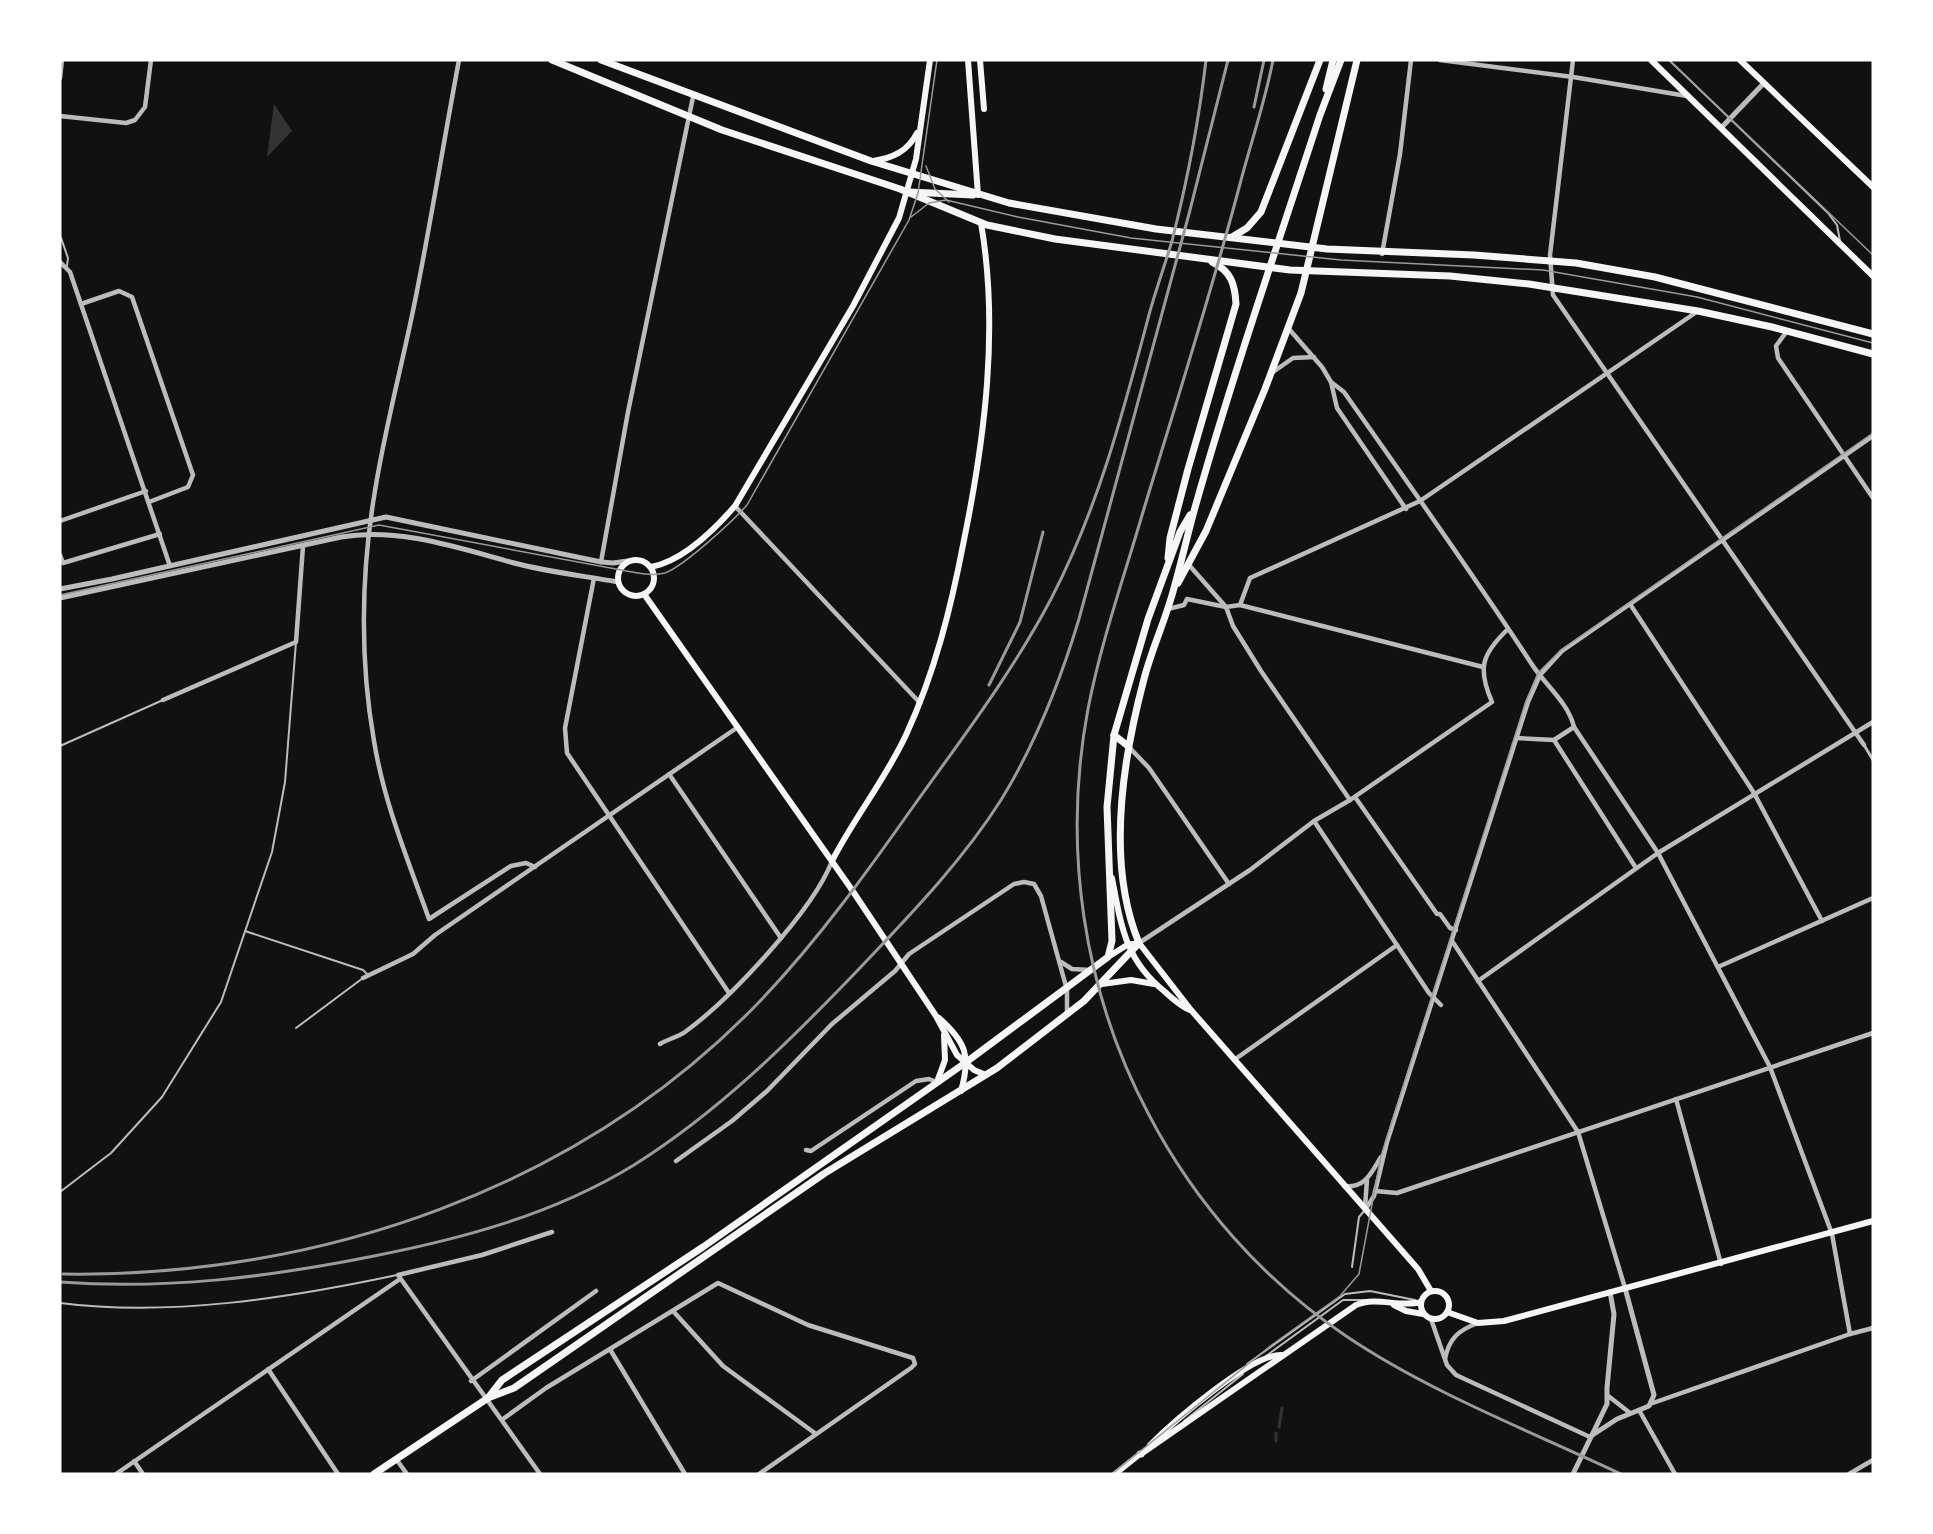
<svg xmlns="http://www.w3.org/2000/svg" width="1933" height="1534" font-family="'Golos Text',sans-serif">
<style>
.water{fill:#333}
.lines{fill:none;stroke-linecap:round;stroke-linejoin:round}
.stream{stroke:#333;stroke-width:3}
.service{stroke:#bcbcbc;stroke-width:2}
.pedestrian{stroke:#bcbcbc;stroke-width:3}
.minor{stroke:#bcbcbc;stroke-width:4.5}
.tertiary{stroke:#bcbcbc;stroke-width:5}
.secondary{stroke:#f5f5f5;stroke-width:6}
.primary{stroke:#f5f5f5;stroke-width:7}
.tram{stroke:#9a9a9a;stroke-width:1.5}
.rail{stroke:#9a9a9a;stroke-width:3}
</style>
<rect width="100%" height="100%" fill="#111"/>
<polygon class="water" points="274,104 292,131 267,157"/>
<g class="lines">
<g class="stream">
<polyline points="1279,1427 1282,1408"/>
<polyline points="1276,1441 1276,1433"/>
</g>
<g class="service">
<polyline points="1669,60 1828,213 1837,225 1840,241"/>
<polyline points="60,235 68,258 67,266"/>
<polyline points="60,746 163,700"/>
<polyline points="245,931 363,970 368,975"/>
<polyline points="296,1028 363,978"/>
<polyline points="60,1192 111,1153 162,1097 221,1002 272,852 285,782 296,642"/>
<polyline points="1352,1267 1359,1217 1365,1210"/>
<path d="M60,1303C169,1317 289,1298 397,1275"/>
<polyline points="1266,1356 1343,1300 1365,1300"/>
<polyline points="1247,1364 1345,1294 1370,1291 1415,1300"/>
<polyline points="1184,1421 1243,1374"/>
</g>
<polyline class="pedestrian" points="1864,745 1873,760"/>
<g class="minor">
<path d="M459,60C444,140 431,221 415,301C402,366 384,431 374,497C361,576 360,662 374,741C384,803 408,860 429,919L511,866L526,863L535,867"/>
<polyline points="1440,60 1573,77 1687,96"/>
<polyline points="1573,60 1550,255 1553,295 1864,745"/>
<polyline points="60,78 62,60"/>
<polyline points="60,116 126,123 135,120 145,107 151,60"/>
<polyline points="1382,254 1400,154 1411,60"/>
<polyline points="60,262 70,272 170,566"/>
<polyline points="81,304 119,291 132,297 193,475 188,487 149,502"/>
<path d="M1289,329L1322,367L1331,382L1344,392C1407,482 1471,571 1531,663C1544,684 1568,702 1574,727"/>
<polyline points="1787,331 1776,346 1778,358 1873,498"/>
<polyline points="1273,372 1293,358 1314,357"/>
<polyline points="1331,382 1337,408 1406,509"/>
<polyline points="735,506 920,703"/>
<polyline points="60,521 146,491"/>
<polyline points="60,555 63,563 160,534"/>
<polyline points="601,562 628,412 693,97"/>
<polyline points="1189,565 1226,607 1233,626 1261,671 1350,800"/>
<polyline points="594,578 565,728 567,753 729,993"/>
<polyline points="1630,604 1754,793 1822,921"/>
<polyline points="1240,605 1483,667"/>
<polyline points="1168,609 1184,605 1187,599 1226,607 1240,605 1250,578 1420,501 1698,311"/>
<polyline points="163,700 296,642 303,546"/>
<polyline points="1516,738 1554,740"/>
<polyline points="1128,746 1149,768 1229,884"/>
<polyline points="669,774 781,938"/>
<polyline points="1355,797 1437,914 1440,914 1450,928 1456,930"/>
<polyline points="1314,821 1429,993 1441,1005"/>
<polyline points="1636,868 1554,740 1574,727 1658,853 1770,1067 1832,1234 1850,1334"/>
<polyline points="1452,941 1578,1132 1625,1288"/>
<path d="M1139,943L1250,870L1314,821L1350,800L1492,702C1477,668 1482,654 1508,629"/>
<polyline points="1061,962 1072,969 1090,970"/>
<polyline points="1718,967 1873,898"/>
<polyline points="363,978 413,954 435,935 738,727"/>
<polyline points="1478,981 1658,853 1873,722"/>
<path d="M660,1044C668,1039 678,1037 685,1032C729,1000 813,911 832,861"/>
<polyline points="1234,1060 1397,945"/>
<polyline points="1676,1099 1721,1264"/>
<polyline points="806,1150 811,1151 916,1081 929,1079 937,1082"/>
<polyline points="676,1161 732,1121 767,1091 832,1024 895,971 909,954 1014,884 1024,882 1034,884 1041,896 1067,990 1067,1014"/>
<path d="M1344,1186C1366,1188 1371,1173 1381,1157"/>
<polyline points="1375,1191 1397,1193 1873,1033"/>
<polyline points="1365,1207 1367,1180"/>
<polyline points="1365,1210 1374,1196 1387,1142 1528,702 1540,675 1562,651 1873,436"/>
<polyline points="673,1311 723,1366 816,1434"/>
<polyline points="1431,1319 1447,1365 1456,1375 1590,1437"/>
<polyline points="611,1351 685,1474"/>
<path d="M1445,1359C1449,1338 1459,1330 1478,1323"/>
<polyline points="268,1369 338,1474"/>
<polyline points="471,1381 596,1291"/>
<polyline points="1607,1395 1630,1413"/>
<polyline points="1650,1404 1850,1334 1873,1328"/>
<polyline points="1639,1410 1675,1474"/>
<polyline points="503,1419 546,1388 718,1283 808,1325 913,1358 915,1364 911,1368 759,1474"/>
<polyline points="396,1459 407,1474"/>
<polyline points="134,1461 143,1474"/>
<polyline points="116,1474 400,1279"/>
<polyline points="540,1474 398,1275 482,1255 552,1232"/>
<polyline points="1849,1474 1873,1460"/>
</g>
<g class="tertiary">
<polyline points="1722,127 1764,83"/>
<polyline points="60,589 112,579 386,517 601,562 613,563 635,560"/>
<path d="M60,598L341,537C398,527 459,548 514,563C548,572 584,576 618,582"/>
<polyline points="1591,1436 1617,1419 1649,1406 1654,1395 1625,1288"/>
<polyline points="1573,1474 1607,1404 1607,1388 1614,1314 1610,1292"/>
</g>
<g class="secondary">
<polyline points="968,60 978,195"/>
<polyline points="980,60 984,109"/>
<polyline points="1651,60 1873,276"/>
<polyline points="1740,60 1873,187"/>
<path d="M873,161C893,158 908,151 917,133"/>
<circle cx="636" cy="578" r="18"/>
<path d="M651,567C683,561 715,529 735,506L853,306L899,218L916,159L930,60"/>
<polyline points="644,594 850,887 936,1016 957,1055 974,1070 986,1075"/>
<path d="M832,861C854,818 885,780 906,735C935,672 951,608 964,540C985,437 999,327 981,223"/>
<path d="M1112,878C1121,925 1125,960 1164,991C1172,998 1180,1006 1190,1010"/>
<polyline points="1108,957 1127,945 1139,943 1191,1010 1418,1269 1431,1291"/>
<polyline points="1102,984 1131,980 1154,984"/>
<path d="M939,1018C966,1042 971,1056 961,1091"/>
<polyline points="937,1082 945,1060 944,1035"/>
<circle cx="1435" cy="1305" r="14"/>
<polyline points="1394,1305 1406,1311 1423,1314"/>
<polyline points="1447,1312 1478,1323 1504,1321 1873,1221"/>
<path d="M1150,1445C1172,1423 1251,1354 1281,1355"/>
<path d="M1141,1454L1356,1305C1377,1296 1399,1308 1421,1302"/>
<polyline points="1115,1474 1140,1454"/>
</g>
<g class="primary">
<polyline points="552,60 722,130 900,189 987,225 1055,239 1290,270 1450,276 1529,284 1698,311 1772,327 1873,354"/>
<polyline points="601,60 871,161 1009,203 1156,229 1327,249 1474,255 1576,263 1655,277 1873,334"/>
<polyline points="1326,89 1333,60"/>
<polyline points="909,192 973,195"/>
<polyline points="1232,237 1247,228 1261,212 1320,60"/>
<path d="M1168,558L1170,538L1188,469L1236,304C1235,284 1231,271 1212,262"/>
<polyline points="1178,583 1206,531 1265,389 1301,293 1357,60"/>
<polyline points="1114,735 1128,746"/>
<polyline points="488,1398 502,1380 703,1247 965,1063 1108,957 1112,941 1107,807 1114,735 1148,619 1180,532 1190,515"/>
<polyline points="1140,1454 1141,1454"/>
<path d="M374,1474L488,1398L514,1388L825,1173L997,1068L1084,1001L1139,943C1106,864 1123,758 1144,679C1152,648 1166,619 1174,588C1182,560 1188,532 1196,504C1233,374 1278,244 1320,115L1341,60"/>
</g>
<g class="tram">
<polyline points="1669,60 1873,255"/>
<polyline points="926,166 935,189 949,202"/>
<polyline points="911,217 929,203 946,200 1018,217 1131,238 1341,260 1543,270 1697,297 1873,343"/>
<path d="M60,595L379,525L632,572C642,574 654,576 665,573C684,566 733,521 747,505L909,220L918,193L937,60"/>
<polyline points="1112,1474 1273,1344 1340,1296 1359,1274 1381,1156 1526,701 1538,673 1561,650 1873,433"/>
</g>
<g class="rail">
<path d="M1273,60C1265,102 1251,142 1240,184C1211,294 1176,403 1143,512C1124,577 1101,642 1088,709C1062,847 1083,991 1149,1115C1195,1203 1263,1280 1346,1336C1429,1392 1530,1431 1621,1474"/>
<polyline points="1254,107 1264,60"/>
<polyline points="989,685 1020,622 1043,532"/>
<path d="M63,1274C319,1278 582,1188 762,999C819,939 867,872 915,804C963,737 1014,670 1052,597C1099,506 1124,409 1150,311C1157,287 1165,264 1172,241C1187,182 1199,120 1206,60"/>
<path d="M60,1282C167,1290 269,1277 374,1256C465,1238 554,1214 634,1165C718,1112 788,1043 857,971C908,917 961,863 1001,800C1036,743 1060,682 1079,619L1189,214L1228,60"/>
</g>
</g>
<rect width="1933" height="1534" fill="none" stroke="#ffffff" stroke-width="123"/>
</svg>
